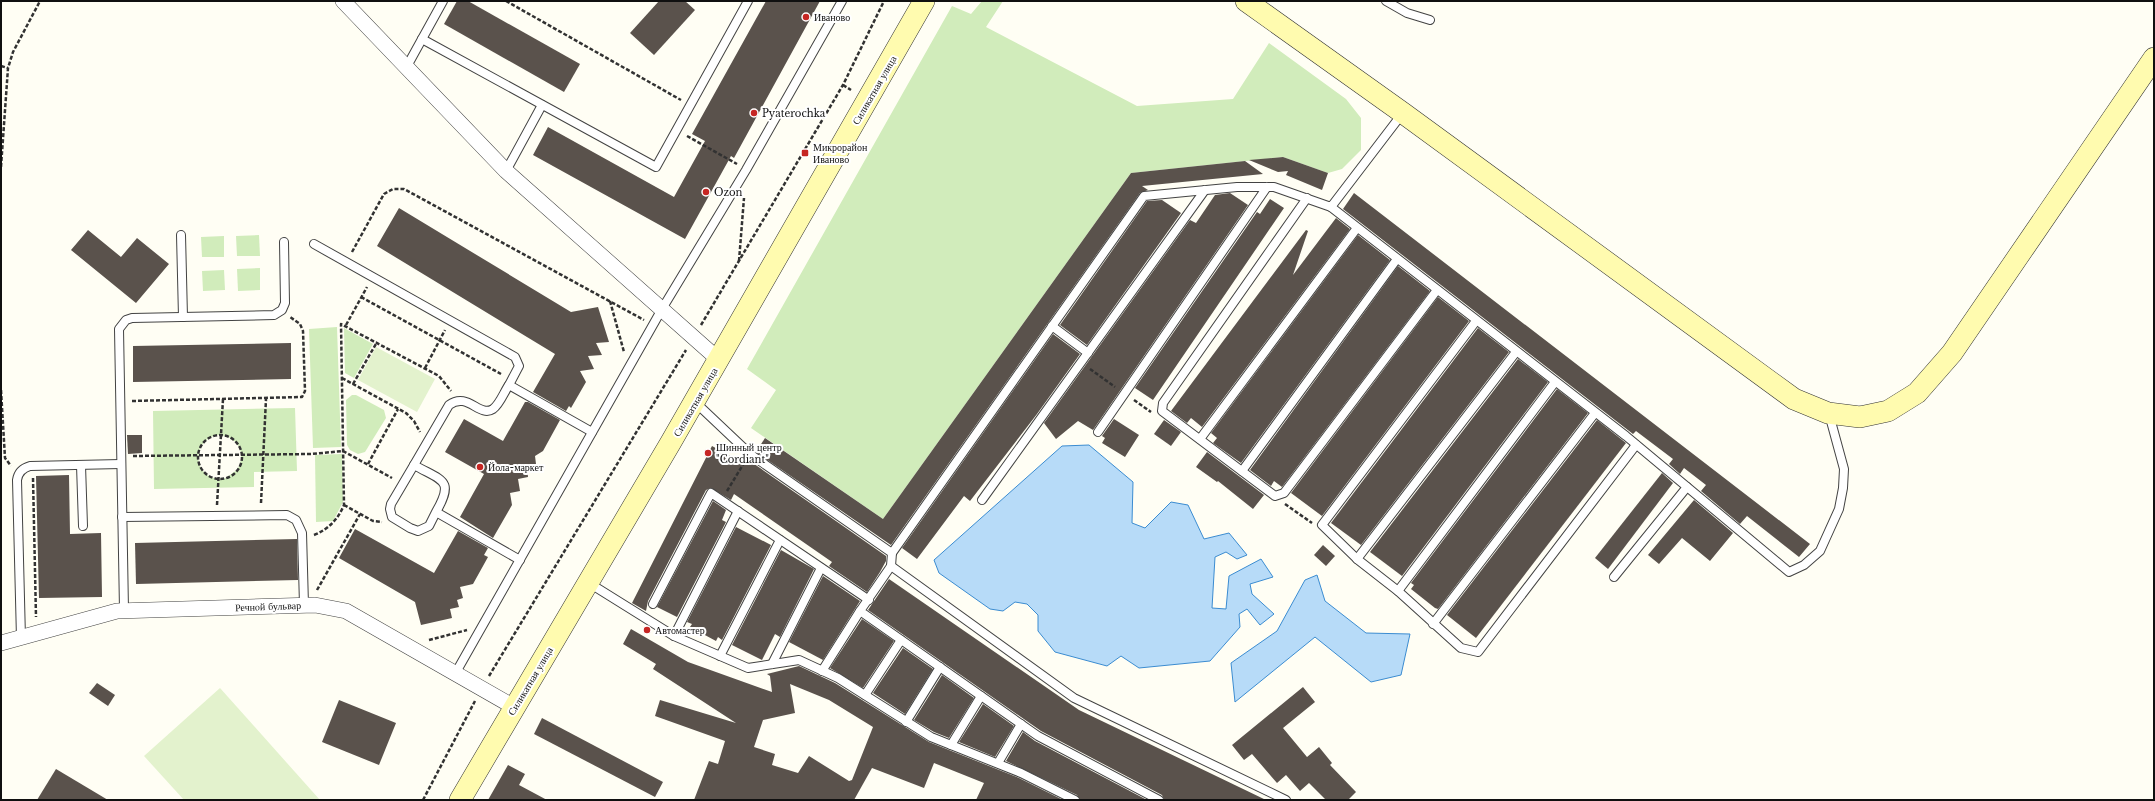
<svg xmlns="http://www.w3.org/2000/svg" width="2155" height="801" font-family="'Libre Baskerville',serif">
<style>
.green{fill:#d1ecbb;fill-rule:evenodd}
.pitch{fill:#e3f2cd}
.water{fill:#b7dbf8;stroke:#3b8cd1}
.building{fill:#5a524c;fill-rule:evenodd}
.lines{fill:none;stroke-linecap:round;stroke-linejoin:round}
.lane-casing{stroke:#434343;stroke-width:10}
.street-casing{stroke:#434343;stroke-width:16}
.secondary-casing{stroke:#323232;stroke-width:22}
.path{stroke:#323232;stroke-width:2.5;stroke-dasharray:4 2;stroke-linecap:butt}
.lane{stroke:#fff;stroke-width:8}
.street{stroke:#fff;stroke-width:15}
.secondary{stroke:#fffbaf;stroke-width:21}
.poi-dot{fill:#c62623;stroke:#fff;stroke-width:1.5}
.labels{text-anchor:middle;stroke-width:4;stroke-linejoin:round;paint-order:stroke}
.poi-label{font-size:10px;fill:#101010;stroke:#fff;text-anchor:start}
.street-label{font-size:10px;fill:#101010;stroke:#fff}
</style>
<rect width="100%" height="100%" fill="#fffef4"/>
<g class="green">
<polygon points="982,1 1003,1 986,27 1137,106 1233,99 1269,43 1346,99 1361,118 1361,150 1342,169 1328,173 1283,157 1131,173 883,519 751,428 776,390 747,369 952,6 971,14"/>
<polygon points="259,235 260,256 237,256 236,236"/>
<polygon points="224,236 224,257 202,257 201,237"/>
<polygon points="260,268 260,290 238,291 237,269"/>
<polygon points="224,270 225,290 203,291 202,271"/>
<polygon points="337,327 341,447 313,448 309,329"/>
<polygon points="344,328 373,344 354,378 345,373"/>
<polygon points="352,395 356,395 384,410 386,418 365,452 358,454 350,450 347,445 346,400"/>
<path d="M295,408L297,471L254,472V487L154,489L153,411ZM216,435C236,434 248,452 237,470L224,479C195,481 188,444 216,435Z"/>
<polygon points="342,454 343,502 333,521 316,522 315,455"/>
</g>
<g class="pitch">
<polygon points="376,347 435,379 417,412 358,380"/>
<polygon points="220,688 320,800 184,800 144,756"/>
</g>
<g class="water">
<polygon points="1089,445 1133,482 1132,523 1145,528 1171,502 1188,505 1204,539 1229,533 1247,555 1237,559 1226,552 1215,557 1212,608 1226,609 1229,576 1261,559 1273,577 1250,584 1252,594 1274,614 1260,625 1247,609 1239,614 1240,627 1210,661 1139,668 1121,656 1107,666 1055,652 1038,631 1038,615 1027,604 1015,602 1003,611 990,609 939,573 934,560 1062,446"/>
<polygon points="1317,575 1325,601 1366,633 1410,634 1401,675 1371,682 1315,637 1235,702 1231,663 1277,631 1305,580"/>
</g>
<g class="building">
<polygon points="457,1 468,1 580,64 564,92 444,24"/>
<polygon points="659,1 685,1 695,10 654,55 630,33"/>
<polygon points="766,1 820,1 734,158 731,156 685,239 533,155 548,127 674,197 705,141 692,134"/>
<polygon points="1283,157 1328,173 1322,190 1286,175 1288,171 1278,172 1249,160"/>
<polygon points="1245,161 1263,174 1142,186 1148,190 1140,193 891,545 756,452 765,438 883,519 1131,173"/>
<polygon points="1230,193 1248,205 1093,430 1078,421 1056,439 1044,423 1190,220 1196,223 1215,195"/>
<polygon points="1354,193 1810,544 1799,557 1747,516 1740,524 1701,491 1706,485 1684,468 1680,474 1669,464 1673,459 1636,431 1633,434 1343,209"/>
<polygon points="1270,199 1284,208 1153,400 1135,388 1257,212 1260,214"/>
<polygon points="1162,200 1181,213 1087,345 1060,325 1147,201"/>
<polygon points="399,208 571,312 598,307 609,342 596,343 602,355 588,356 594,369 580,371 586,382 571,408 569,406 566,411 533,392 555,354 377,246"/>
<polygon points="1336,218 1350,229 1202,427 1191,418 1187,423 1171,411 1306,230 1308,231 1293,275"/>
<polygon points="88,230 121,257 137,238 169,264 136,303 71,250"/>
<polygon points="1358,235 1390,260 1241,463 1213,443 1217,438 1211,433"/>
<polygon points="1398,266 1430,291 1282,487 1274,481 1271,486 1250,470"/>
<polygon points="1438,297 1469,321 1322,516 1291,493"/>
<polygon points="1478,328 1509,352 1361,545 1331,523"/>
<polygon points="1053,334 1080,354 1037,414 970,501 964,496 917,559 902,548"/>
<polygon points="291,343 291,379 133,382 133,346"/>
<polygon points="1518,359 1548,382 1402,576 1370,552"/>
<polygon points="1557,389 1588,413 1438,609 1435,608 1411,589 1414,585 1411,583"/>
<polygon points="525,402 528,402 560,420 543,451 535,456 536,464 527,466 528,477 518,479 520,491 510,493 512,505 493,538 460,517 484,474 445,452 464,419 503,441"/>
<polygon points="1114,419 1139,435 1125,457 1102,443 1105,438 1102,436"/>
<polygon points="1164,420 1181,432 1171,446 1154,434"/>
<polygon points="1597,420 1626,443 1476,638 1447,615"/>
<polygon points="127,435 142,435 142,453 128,454"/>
<polygon points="712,446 747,465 750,461 886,556 886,561 880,572 867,592 829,566 832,562 734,494 731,500 711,488 706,490 648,601 646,611 632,603"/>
<polygon points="1207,452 1264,495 1253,509 1218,481 1217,482 1196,467"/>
<polygon points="1662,473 1673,483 1608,569 1595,558"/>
<polygon points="69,475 70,534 101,533 102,597 39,598 36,476"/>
<polygon points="1694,500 1733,533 1710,561 1682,538 1659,564 1648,555"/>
<polygon points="713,501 726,510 722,520 726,522 677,617 657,607"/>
<polygon points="736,527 771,545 722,640 718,637 716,641 690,627 692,624 687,622"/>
<polygon points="355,529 434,573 458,531 488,548 484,555 488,557 473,584 460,587 463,598 457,600 459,607 450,609 452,618 421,625 415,602 339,558"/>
<polygon points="297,539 298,580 136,584 135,543"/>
<polygon points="1323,545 1335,556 1326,566 1314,555"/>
<polygon points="781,550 814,569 780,637 775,634 762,660 732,645"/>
<polygon points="823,576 860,601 823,660 789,642"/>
<polygon points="889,579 1079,710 1266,800 1164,800 1162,795 1041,731 868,610"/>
<polygon points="862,619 894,641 863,688 830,668"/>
<path d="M631,629L688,662L772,692L770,676L767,674L799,666L835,683L929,742L1019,778L1063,800H976L984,783L934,763L924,788L872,768L854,800H694L709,761L718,764L725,741L655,716L660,700L736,723L653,669L656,664L623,644ZM790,684L829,700L873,727L852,780L849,781L809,756L798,773L772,765L775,754L754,747L763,720L795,713Z"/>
<polygon points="903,648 933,669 905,714 873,693"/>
<polygon points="942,675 974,698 949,738 934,732 914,720"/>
<polygon points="97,683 115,695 108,706 89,693"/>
<polygon points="1303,687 1315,702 1283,728 1307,757 1319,747 1332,763 1330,765 1356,792 1348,800 1326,800 1309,783 1300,791 1286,775 1277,783 1252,754 1244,760 1232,745"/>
<polygon points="339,700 396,723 379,765 322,742"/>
<polygon points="983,704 1014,726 995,757 959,742"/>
<polygon points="542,718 663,782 655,797 534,734"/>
<polygon points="1023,732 1035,741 1147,800 1080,800 1077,795 1006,761"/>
<polygon points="508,765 525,774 519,785 547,800 488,800"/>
<polygon points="56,769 108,800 37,800"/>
</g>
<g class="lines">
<defs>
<g id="lane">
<polyline points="1386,1 1407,13 1430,20"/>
<polyline points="422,39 656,167 748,1"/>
<polyline points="406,68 443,1"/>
<polyline points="506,171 542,105"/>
<polyline points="1307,198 1163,403 1162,411 1275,496 1284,493 1437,290"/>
<polyline points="1331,207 1626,436 1789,572 1804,565 1820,551 1839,509 1843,488 1844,469 1829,414"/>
<polyline points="181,235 183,317"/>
<polyline points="314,244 515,357 519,366 509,385"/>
<polyline points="1476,321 1322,525 1357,559 1398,591 1461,648 1478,652 1636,445"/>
<polyline points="1052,326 1088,353"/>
<polyline points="695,402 750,454 892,553 891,566 860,611 1038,736 1159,800"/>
<polyline points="1098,432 1267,187"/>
<polyline points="1200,439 1357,228"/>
<polyline points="81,465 83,526"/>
<path d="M414,465L449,405C468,391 479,418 493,409C500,404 504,392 509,385L592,432"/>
<polyline points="1242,471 1397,259"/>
<polyline points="982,500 1205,190"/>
<path d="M436,512C455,479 442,481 414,465L391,504L390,509L392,517L410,528L418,531L429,526L436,512L520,560"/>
<polyline points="122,517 287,515 296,520 302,533 304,605"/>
<polyline points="892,553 1144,196 1237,187 1274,187 1331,207 1402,114"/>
<polyline points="1357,559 1516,352"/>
<polyline points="891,566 1074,698 1286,800"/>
<polyline points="1614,577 1687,487"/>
<polyline points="589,583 674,636 748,668 799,660 838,678 931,737 1021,773 1075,800"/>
<polyline points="1398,591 1555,382"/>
<polyline points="653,604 711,493 869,600"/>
<polyline points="124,610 119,329 126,320 132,318 274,315 282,310 285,303 284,242"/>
<polyline points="1433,624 1595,413"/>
<polyline points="674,636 738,511"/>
<path d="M21,638L17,480C18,473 23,468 30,466L121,464"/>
<polyline points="720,656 780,540"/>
<polyline points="772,664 821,568"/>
<polyline points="822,671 860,611"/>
<polyline points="455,674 662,309 746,170 842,1"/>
<polyline points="865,695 901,640"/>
<polyline points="906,722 940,667"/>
<polyline points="951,745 981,696"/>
<polyline points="998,763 1021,724"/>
</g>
<g id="street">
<polyline points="343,1 506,171 719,360"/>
<polyline points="1,643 117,611 315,605 346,611 514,707"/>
</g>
<g id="secondary">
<polyline points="1246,1 1403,113 1794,399 1828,413 1860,417 1888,411 1917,393 1952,353 2154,58"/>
<polyline points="460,800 671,442 924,1"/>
</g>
</defs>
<use href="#lane" class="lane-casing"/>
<use href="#street" class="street-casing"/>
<use href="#secondary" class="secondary-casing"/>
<g class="path">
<polyline points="506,1 681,100"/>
<polyline points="1,66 8,68"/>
<polyline points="843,85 851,90"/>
<polyline points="687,136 737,164"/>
<polyline points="1,167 8,68 13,52 40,1"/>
<polyline points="352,252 384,194 393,189 404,189 644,320"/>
<polyline points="739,261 744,198"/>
<polyline points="361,297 501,374"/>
<polyline points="610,301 624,352"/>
<polyline points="346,325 367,287"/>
<polyline points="701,325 843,85 884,1"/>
<polyline points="425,368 445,330"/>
<polyline points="1090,369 1115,387"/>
<polyline points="342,378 406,413 414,421 420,432"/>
<polyline points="353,384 377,342"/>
<polyline points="1,390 5,458 11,466"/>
<polyline points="1134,400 1151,412"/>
<polyline points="132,401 302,397 305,391 303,331 300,324 290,317"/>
<circle cx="220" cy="457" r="22"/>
<polyline points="133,456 311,454 343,451 392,478"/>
<polyline points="368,464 398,409"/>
<polyline points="33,478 36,617"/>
<polyline points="727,491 744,463"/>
<polyline points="261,503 266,399"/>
<polyline points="1285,504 1312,523"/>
<polyline points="217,505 223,399"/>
<polyline points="344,505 373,521 382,522"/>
<path d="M314,535C329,529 338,519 344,505L341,324L439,376L451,391"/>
<polyline points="317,590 360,514"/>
<polyline points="429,640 467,630"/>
<polyline points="489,676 686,350"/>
<polyline points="423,800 475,701"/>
</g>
<use href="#lane" class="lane"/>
<use href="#street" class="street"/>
<use href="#secondary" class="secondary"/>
</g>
<g class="poi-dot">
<circle cx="806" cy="17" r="4"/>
<circle cx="754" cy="113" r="4"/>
<rect x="801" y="149" width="8" height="8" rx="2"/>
<circle cx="706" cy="192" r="4"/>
<circle cx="708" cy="453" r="4"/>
<circle cx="480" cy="467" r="4"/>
<circle cx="647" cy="630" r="4"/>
</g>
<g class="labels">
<g class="poi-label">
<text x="814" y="21">Иваново</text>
<text x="762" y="117">Pyaterochka</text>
<text x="813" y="151">Микрорайон<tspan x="813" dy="12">Иваново</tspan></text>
<text x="714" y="196">Ozon</text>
<text x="716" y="451">Шинный центр<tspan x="716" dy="12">"Cordiant"</tspan></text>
<text x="488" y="471">Йола-маркет</text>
<text x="655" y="634">Автомастер</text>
</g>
<g class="street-label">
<text transform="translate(874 90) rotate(-60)" y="4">Силикатная улица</text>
<text transform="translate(695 402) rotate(-60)" y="4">Силикатная улица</text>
<text transform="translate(268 606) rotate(-2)" y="4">Речной бульвар</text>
<text transform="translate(530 681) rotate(-59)" y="4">Силикатная улица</text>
</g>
</g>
<rect width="2155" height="801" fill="none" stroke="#101010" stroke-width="4"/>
</svg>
